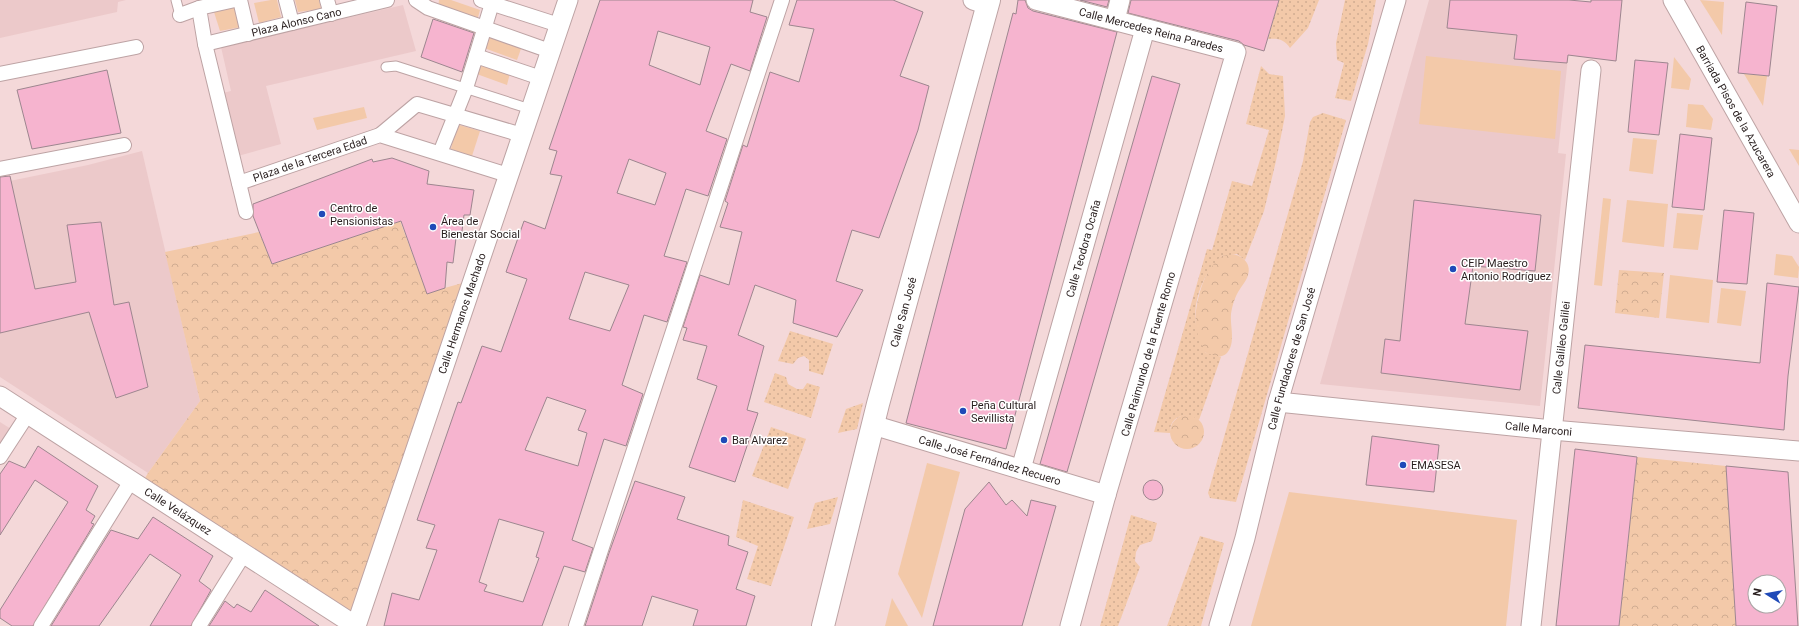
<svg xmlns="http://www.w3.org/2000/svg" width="1799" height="626" font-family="Roboto,sans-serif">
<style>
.built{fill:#ecc9ca}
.grass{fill:#f3c9a9}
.park{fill:url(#park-crowns)}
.garden{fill:url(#garden-dots)}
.building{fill:#f6b4cf;stroke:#9d868f;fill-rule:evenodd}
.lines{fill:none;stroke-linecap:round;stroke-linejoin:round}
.service-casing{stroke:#bda3a4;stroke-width:11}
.pedestrian-casing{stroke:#bda3a4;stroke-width:16}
.minor-casing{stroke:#bda3a4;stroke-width:21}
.secondary-casing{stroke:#bda3a4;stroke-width:24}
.service{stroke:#fff;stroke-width:9}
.pedestrian{stroke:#fff;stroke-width:14}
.minor{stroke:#fff;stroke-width:19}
.secondary{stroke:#fff;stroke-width:22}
.poi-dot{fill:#1f4ab8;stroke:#fff;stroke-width:1.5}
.labels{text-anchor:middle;stroke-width:3;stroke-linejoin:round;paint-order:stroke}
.street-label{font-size:11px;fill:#281e1e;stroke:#fff}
.poi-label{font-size:11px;fill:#281e1e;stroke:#fff;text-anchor:start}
</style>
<defs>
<pattern id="park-crowns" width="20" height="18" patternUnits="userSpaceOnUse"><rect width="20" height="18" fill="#f3c9a9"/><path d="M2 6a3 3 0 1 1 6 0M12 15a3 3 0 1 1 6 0" fill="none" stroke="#d0ac91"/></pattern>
<pattern id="garden-dots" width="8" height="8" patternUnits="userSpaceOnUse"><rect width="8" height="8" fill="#f3c9a9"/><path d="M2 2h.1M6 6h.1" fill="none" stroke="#d0ac91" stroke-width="1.8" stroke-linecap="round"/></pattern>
</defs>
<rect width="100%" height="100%" fill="#f4d8d9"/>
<g class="built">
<polygon points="0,0 126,0 118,2 117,12 0,38"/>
<polygon points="1429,0 1574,0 1558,153 1566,154 1540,406 1320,384"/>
<polygon points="403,5 416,51 266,86 281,144 238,156 223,93 231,91 221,47"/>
<polygon points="142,151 200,401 148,473 0,377 0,183 88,165"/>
<polygon points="0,422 11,429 0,447"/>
</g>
<g class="grass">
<polygon points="271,0 277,0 281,17 259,23 254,3"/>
<polygon points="295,0 319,0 321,9 298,12"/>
<polygon points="439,0 451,0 480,10 477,21 438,8"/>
<polygon points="1700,0 1724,2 1722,35"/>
<polygon points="236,7 241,27 220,31 214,12"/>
<polygon points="487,34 522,46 517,60 484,48"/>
<polygon points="1426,56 1561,71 1555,139 1419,124"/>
<polygon points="1674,57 1691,79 1689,90 1671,88"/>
<polygon points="478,61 510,73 507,85 474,73"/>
<polygon points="1744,74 1767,76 1763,106"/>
<polygon points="1688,104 1703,105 1713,119 1711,130 1686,127"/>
<polygon points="364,107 367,118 317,130 313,118"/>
<polygon points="456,124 480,131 472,156 451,149"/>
<polygon points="1633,138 1657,140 1653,174 1629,171"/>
<polygon points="1789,149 1799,150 1799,166"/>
<polygon points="1603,198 1611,199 1602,286 1594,285"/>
<polygon points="1627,200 1668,204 1664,247 1622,242"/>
<polygon points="1677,213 1703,215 1698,250 1673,248"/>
<polygon points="1776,254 1792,256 1799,267 1798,278 1774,275"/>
<polygon points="1670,275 1713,280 1709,323 1666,318"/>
<polygon points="1721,288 1746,291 1741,326 1717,323"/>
<polygon points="927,463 960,472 922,618 898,574"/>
<polygon points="1289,492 1517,520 1506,626 1251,626"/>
<polygon points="892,598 908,626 885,626"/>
</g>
<g class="park">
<polygon points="400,221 427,293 473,280 356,626 140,487 148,473 200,401 165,252 259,232 272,264"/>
<path d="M1230,254C1241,254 1252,263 1248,275C1247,280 1243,284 1240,289C1235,296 1232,306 1231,314C1230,327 1236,343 1227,353C1222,358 1215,357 1210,355C1182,343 1199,270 1221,256C1223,255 1227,255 1230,254Z"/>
<polygon points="1619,270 1664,273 1659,318 1615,313"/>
<circle cx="1187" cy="432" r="17"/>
<polygon points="1637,457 1726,466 1736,626 1619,626"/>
</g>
<g class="garden">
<path d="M1279,0H1319L1308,28L1290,48C1284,39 1278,38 1268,39Z"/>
<polygon points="1345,0 1376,0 1368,44 1351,101 1335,98 1344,63 1337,60 1336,43"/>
<path d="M1261,66L1269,74L1283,76L1285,116L1276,161L1264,211L1245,260L1237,254L1221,256C1196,281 1186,322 1206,353L1221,357L1199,420C1187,411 1169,416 1170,433L1154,432L1207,249L1212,250L1232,181L1252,186L1269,130L1246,124Z"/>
<polygon points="1323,113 1346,120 1236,502 1210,498 1208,493 1303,161 1310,122 1313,117"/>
<polygon points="790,331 833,344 823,375 809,371 809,360 804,356 798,358 793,364 778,361"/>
<polygon points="775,373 786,377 788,384 797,389 803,389 807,383 820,387 811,418 764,402"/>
<polygon points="863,403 857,429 838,433 846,409"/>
<polygon points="771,427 806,439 788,489 752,476"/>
<polygon points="838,497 830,524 807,529 815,503"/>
<polygon points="743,500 794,517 771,586 747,579 758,546 736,537"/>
<polygon points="1131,515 1157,523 1152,541 1140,545 1136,552 1135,561 1140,567 1118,626 1100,626"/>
<polygon points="1200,536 1224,543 1201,626 1167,626"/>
</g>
<g class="building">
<path d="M600,0H753L750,12L767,17L750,71L731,64L706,131L727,139L708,196L686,189L664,256L687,262L667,322L644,315L622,385L643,394L626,446L604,439L572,540L593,548L585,572L564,566L542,626H384L392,593L419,600L437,550L426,548L435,525L417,520L458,402L461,403L482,346L501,352L527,279L506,272L524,221L545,229L562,176L550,174L557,151L549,149ZM658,31L710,47L700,85L649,65ZM629,159L666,173L655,205L617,193ZM585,272L629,285L610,331L569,319ZM547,397L586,410L578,430L587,433L578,466L525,450ZM499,519L544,532L536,557L539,558L523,602L484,591L487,585L479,582Z"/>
<polygon points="797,0 893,0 923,12 900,76 929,86 918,130 879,238 852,230 836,281 863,290 837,337 793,323 796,300 755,285 738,335 764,346 747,410 758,413 735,482 689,467 717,386 697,379 707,346 683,340 687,328 683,327 700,275 729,285 742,232 720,227 728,203 725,201 743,145 747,147 770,72 799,82 814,29 789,25"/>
<polygon points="1018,0 1025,0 1028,8 1033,11 1117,32 1006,449 906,423 1013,13 1016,14"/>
<polygon points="1080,0 1109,0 1107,7"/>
<polygon points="1131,0 1279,0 1264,51 1244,45 1239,41 1128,13"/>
<polygon points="1450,0 1569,0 1591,2 1591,0 1622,0 1616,61 1568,55 1567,63 1514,59 1517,35 1447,28"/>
<polygon points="1746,2 1777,6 1769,76 1738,73"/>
<polygon points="433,19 474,33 462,72 421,57"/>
<polygon points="1635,60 1668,63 1659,135 1628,132"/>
<polygon points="107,70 121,133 32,149 17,90"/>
<polygon points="1152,76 1180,84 1067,472 1040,464"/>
<polygon points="1680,134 1712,138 1704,210 1672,207"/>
<polygon points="392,158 429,171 427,184 474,190 470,215 464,215 461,239 456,238 453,263 447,262 445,288 427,294 401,221 272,264 253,216 253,204 372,159 373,162"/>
<polygon points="10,176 35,289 76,282 67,225 101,222 114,305 129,302 148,387 116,398 89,312 0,333 0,177"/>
<polygon points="1414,200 1541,215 1535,271 1473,266 1465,324 1528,331 1520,390 1381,373 1385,339 1400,341"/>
<polygon points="1724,210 1754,213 1747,284 1717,282"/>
<polygon points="1767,283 1799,287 1788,376 1784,430 1578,408 1585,345 1760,363"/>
<polygon points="1372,436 1439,445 1434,492 1366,485"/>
<polygon points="38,446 98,486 86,510 95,516 91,523 94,524 33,626 12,626 0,618 0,610 68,502 35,480 0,535 0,474 9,461 25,468"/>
<polygon points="1575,449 1637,457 1619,626 1556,626"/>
<path d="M1726,466L1788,472L1798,626H1736ZM1755,582H1779V606H1755Z"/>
<circle cx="1153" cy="490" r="10"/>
<polygon points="635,481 685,497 677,519 729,536 728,545 748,552 736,589 755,596 746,626 693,626 698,610 652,596 642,626 585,626 609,553"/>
<polygon points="989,482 1006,505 1012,500 1027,516 1031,500 1056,506 1022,626 933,626 965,509"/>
<polygon points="153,517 213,556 199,581 211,590 191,626 150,626 181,575 150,554 99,626 51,626 111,530 138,539"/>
<polygon points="265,590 319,626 209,626 225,601 234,608 237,604 251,612"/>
</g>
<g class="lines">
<defs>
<g id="service">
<polyline points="176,0 180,15"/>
<polyline points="386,67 396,66 530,109"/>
</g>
<g id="pedestrian">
<polyline points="235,0 199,8 205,44 246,212"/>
<polyline points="240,0 248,34"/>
<polyline points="286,0 292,23"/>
<polyline points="327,0 331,14"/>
<polyline points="416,0 428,8 550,51"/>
<polyline points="481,0 559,25"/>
<polyline points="180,15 199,8"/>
<path id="s1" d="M205,44L387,0"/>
<polyline points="476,56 493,0"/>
<polyline points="0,74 136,47"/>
<polyline points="380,135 417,104 522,135"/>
<polyline points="440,153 466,88 476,56 541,78"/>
<polyline points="0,169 124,145"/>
<path id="s2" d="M239,183L380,135L508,175"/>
<polyline points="0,457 28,414"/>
<polyline points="41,626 131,481"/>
<polyline points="199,626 244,554"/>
<polyline points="576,626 782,0"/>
</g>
<g id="minor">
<polyline points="973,0 988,5"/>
<path id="s3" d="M1036,0L1236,52L1106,495L1070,626"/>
<path id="s4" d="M1673,0L1799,223"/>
<polyline points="1115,20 1120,0"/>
<path id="s5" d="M0,396L356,626"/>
<path id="s6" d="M1278,402L1552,430L1799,451"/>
<path id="s7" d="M873,425L1106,495"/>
<path id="s8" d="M1021,469L1145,29"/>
<path id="s9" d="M356,626L568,0"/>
<path id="s10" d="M1219,626L1245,538L1278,402L1396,0"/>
<path id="s11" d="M1531,626L1591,70"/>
</g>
<g id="secondary">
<path id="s12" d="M823,626L878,404L989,0"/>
</g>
</defs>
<use href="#service" class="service-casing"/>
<use href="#pedestrian" class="pedestrian-casing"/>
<use href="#minor" class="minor-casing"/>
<use href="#secondary" class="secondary-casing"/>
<use href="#service" class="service"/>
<use href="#pedestrian" class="pedestrian"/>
<use href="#minor" class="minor"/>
<use href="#secondary" class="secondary"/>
</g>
<g class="poi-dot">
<circle cx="322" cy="214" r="4"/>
<circle cx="433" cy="227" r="4"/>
<circle cx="1453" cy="269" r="4"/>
<circle cx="963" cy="411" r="4"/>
<circle cx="724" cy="440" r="4"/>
<circle cx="1403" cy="465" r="4"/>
</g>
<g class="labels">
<g class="street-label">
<text dy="4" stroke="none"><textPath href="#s1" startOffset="94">Plaza Alonso Cano</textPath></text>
<text dy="4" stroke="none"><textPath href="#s3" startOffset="119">Calle Mercedes Reina Paredes</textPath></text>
<text dy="4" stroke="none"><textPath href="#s4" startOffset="128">Barriada Pisos de la Azucarera</textPath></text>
<text dy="4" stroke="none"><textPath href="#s2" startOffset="75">Plaza de la Tercera Edad</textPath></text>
<text dy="4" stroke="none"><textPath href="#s8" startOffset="229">Calle Teodora Ocaña</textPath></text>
<text dy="4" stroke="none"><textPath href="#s12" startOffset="324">Calle San José</textPath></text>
<text dy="4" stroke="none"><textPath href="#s9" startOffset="330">Calle Hermanos Machado</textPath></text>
<text dy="4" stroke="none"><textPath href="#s11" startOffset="280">Calle Galileo Galilei</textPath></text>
<text transform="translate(1148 354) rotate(-74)" y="4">Calle Raimundo de la Fuente Romo</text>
<text dy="4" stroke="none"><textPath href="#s10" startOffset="277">Calle Fundadores de San José</textPath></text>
<text dy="4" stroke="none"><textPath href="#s6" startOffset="262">Calle Marconi</textPath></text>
<text dy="4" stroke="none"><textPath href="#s7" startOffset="122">Calle José Fernández Recuero</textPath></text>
<text dy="4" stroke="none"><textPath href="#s5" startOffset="212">Calle Velázquez</textPath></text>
</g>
<g class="poi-label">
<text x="330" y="212">Centro de<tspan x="330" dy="13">Pensionistas</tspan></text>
<text x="441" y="225">Área de<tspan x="441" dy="13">Bienestar Social</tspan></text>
<text x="1461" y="267">CEIP Maestro<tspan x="1461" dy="13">Antonio Rodríguez</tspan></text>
<text x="971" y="409">Peña Cultural<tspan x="971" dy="13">Sevillista</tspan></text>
<text x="732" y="444">Bar Alvarez</text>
<text x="1411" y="469">EMASESA</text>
</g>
</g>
<g transform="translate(1767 594) rotate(281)"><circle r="19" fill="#ffffff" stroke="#a9a5a5"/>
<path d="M0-3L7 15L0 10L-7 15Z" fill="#1f4ab8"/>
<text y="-6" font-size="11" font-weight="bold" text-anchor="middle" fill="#281e1e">N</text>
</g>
</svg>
